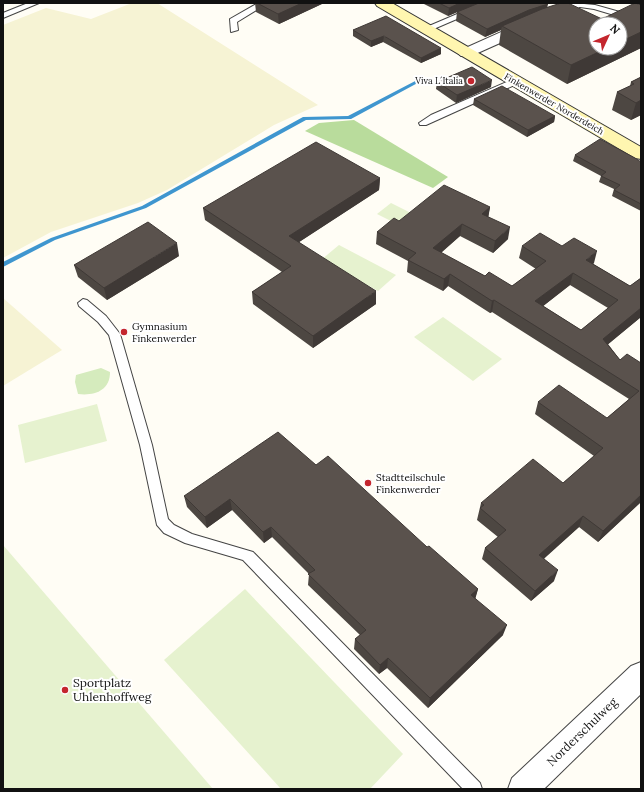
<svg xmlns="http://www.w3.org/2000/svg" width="644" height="792" font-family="Lora,serif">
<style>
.farmland{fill:#f6f3d4}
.green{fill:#d5ebbd}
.forest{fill:#b9dc9c}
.pitch{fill:#e6f2cf}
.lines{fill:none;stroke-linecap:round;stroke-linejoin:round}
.stream{fill:#3f96cf;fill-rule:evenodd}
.lane-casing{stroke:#444;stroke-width:2}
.street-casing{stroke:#444;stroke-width:2}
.secondary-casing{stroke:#333;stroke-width:2}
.lane{fill:#fff;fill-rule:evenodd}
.street{fill:#fff;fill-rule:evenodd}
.secondary{fill:#fff6b0;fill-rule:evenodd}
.wall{fill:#4d4742;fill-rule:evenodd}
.shaded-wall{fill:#3f3936}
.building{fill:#5a524d;stroke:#3f3936;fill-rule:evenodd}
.poi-dot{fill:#c4262e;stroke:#fff;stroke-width:1.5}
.labels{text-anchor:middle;stroke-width:4;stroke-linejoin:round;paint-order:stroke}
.far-poi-label{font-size:9px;fill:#111;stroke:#fff;text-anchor:end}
.far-street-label{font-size:9px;fill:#111;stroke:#fff}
.poi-label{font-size:10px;fill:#111;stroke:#fff;text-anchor:start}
.near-poi-label{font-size:12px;fill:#111;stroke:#fff;text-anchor:start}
.near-street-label{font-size:12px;fill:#111;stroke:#fff}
</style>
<rect width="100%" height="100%" fill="#fffdf5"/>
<g class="farmland">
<polygon points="132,3 157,3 318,105 274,125 167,190 138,203 51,232 3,258 3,25 46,8 91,19"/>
<polygon points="3,298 62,350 3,386"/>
</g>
<path class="green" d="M101,368L110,372C110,391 94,396 78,394L75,382L76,375Z"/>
<polygon class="forest" points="354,120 448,177 433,188 305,131 319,123"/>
<g class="pitch">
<polygon points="391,203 411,213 429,240 377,214"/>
<polygon points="339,245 396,275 378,291 321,260"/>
<polygon points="443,317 502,359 473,381 414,337"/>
<polygon points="97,404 107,441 25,463 18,425"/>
<polygon points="3,545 213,789 3,789"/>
<polygon points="245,589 403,754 370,789 281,789 164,660"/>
</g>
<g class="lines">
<polygon class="stream" points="421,78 425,79 351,119 306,120 146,208 55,240 3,267 3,262 51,238 142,206 303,117 348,116"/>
<defs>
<g id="lane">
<polygon points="28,3 39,3 3,18 3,13"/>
<polygon points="258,3 268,3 237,22 238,30 231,32 230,19"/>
<polygon points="483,3 494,3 429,31 422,29"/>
<polygon points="573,3 595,5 641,18 641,23 594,9 573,6"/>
<polygon points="516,78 520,81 519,83 426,125 420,125 419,123 431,115"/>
<polygon points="83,299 87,300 106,316 120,334 152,445 168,519 174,525 192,534 253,552 480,783 482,789 463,789 243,560 185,543 164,533 157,525 140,445 109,335 98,322 79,306 78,303"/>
</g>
<g id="street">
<polygon points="568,3 584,3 569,16 538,26 471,56 461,56 458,53 461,50 528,20 559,10"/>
<polygon points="641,662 641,694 544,789 508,789 512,778 631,666"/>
</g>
<polygon id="secondary" points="375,3 392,3 641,147 641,159 635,158 377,6"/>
</defs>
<use href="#lane" class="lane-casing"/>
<use href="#street" class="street-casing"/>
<use href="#secondary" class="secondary-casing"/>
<use href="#lane" class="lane"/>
<use href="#street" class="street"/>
<use href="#secondary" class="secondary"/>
</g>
<g class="wall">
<polygon points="255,3 324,3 279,24 256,12"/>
<polygon points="422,3 547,3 547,7 602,19 641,5 641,48 567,84 499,45 501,30 485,37 456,21 457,12 448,16"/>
<polygon points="353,30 441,48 441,54 421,63 383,42 371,47 353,36"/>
<polygon points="641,77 641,115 631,120 612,110 617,92 630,86 631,82"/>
<polygon points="437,82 491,87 456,103 436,89"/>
<polygon points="474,99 555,116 554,122 527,137 473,105"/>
<polygon points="575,155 641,162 641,211 612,196 614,189 599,182 601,176 573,161"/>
<polygon points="380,178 379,190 299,242 376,304 313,348 253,304 252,292 282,272 205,220 203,208"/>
<path d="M490,207L488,217L508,239L493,253L460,236L441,253L485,276L512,286L536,269L519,258L522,246H562L594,263L593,264L630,286L641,278V317L608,344L620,360L641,363V502L598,542L579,527L544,558L554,581L531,601L482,559L485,548L498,537L477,520L481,503L563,483L594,456L535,414L538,402L607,418L629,399L492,312L490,313L448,286L443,291L407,272L408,261L376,244L377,232L399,221ZM570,285L608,308L581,330L543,306Z"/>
<polygon points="179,256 107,300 78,277 74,265"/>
<polygon points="316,465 427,547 478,589 475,598 503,635 428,708 387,668 379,674 354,649 355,639 360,635 308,585 309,574 272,537 264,543 232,510 207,528 187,507 184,496"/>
</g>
<g class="shaded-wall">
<polygon points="302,3 324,3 279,24 278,14"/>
<polygon points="460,3 479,3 448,16 449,8"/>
<polygon points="539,3 547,3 547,4 548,4 546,13 502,26 501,30 485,37 487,29"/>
<polygon points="641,32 641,48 567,84 571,65 607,48 620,48 620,42"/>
<polygon points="384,36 383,42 371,47 371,41"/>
<polygon points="441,48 441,54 421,63 421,58"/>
<polygon points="492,80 491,87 456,103 457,95"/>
<polygon points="641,100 641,115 631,120 636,103"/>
<polygon points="555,116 554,122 527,137 528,130"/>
<polygon points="380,178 379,190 290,248 289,236"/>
<polygon points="490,207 488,219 482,214"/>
<polygon points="462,224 460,236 431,261 433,248"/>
<polygon points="510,227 508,239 493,253 495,241"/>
<polygon points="177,243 179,256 107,300 104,288"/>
<polygon points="597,251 594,263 582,272 586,260"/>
<polygon points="573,273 570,285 533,314 535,301"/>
<polygon points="450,274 448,286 443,291 444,279"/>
<polygon points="376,291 376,304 313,348 313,336"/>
<polygon points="494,300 492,312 490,313 492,301"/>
<polygon points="641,308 641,317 600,351 603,339"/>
<polygon points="641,495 641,502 598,542 603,531"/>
<polygon points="230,499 232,510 207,528 205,517"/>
<polygon points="583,516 579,527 536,566 539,555"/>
<polygon points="271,527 272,537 264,543 263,532"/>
<polygon points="558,570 554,581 531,601 535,591"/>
<polygon points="478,589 475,600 471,595"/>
<polygon points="507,625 503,635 428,708 430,698"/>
<polygon points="388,658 387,668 379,674 380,665"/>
</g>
<g class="building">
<polygon points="257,3 302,3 278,14"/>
<polygon points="439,3 460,3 449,8"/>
<polygon points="479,3 545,3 548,4 529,10 487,29 457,12"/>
<polygon points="561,3 568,3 602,19 635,3 641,5 641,32 620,42 620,24 596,24 596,48 607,48 571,65 502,26 542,9"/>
<polygon points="386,16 441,48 421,58 384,36 371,41 353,30"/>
<polygon points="472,67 492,80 457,95 437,82"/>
<polygon points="641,77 641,100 636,103 617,92 634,84 631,82"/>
<polygon points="502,86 555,116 528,130 474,99"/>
<polygon points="600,139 635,158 641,162 641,204 614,190 620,185 601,176 606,172 575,155"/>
<polygon points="316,142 380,178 289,236 376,291 313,336 252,292 291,266 203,208"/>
<path d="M444,185L490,207L482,214L510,227L495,241L462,224L433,248L485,276L489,272L512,286L546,261L522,246L540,233L562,246L574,238L597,251L586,260L630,286L641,278V308L603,339L620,360L627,354L641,363V495L603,531L583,516L539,555L558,570L535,591L485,548L506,530L480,508L484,505L481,503L533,459L563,483L603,448L538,402L559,385L607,418L639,391L494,300L492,301L450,274L444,279L408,260L416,253L377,232L394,218L399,221ZM573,273L618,300L581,330L535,301Z"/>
<polygon points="148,222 177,243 104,288 74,265"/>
<polygon points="278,432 316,465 328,456 427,547 429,546 478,589 471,595 507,625 430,698 388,658 380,665 355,639 366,630 308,574 315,570 271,527 263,532 230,499 205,517 184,496"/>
</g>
<g class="poi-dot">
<circle cx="471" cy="81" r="4"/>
<circle cx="124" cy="332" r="4"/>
<circle cx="368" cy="483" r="4"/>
<circle cx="65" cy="690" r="4"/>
</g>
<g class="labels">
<g class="far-poi-label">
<text x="463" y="84">Viva L´Italia</text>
</g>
<g class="far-street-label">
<text transform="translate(554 104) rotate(30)" y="3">Finkenwerder Norderdeich</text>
</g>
<g class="poi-label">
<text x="132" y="330">Gymnasium<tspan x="132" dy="12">Finkenwerder</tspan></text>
<text x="376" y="481">Stadtteilschule<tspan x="376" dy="12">Finkenwerder</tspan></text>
</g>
<g class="near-poi-label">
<text x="73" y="687">Sportplatz<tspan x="73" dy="14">Uhlenhoffweg</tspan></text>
</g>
<g class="near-street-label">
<text transform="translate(582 732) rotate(-44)" y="4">Norderschulweg</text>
</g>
</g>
<rect width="644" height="792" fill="none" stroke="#111111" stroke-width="8"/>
<g transform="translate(608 36) rotate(46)"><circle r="19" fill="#ffffff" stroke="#a0a0a0"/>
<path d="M0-3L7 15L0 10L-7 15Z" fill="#c4262e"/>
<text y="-6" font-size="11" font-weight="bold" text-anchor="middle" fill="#111111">N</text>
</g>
</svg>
